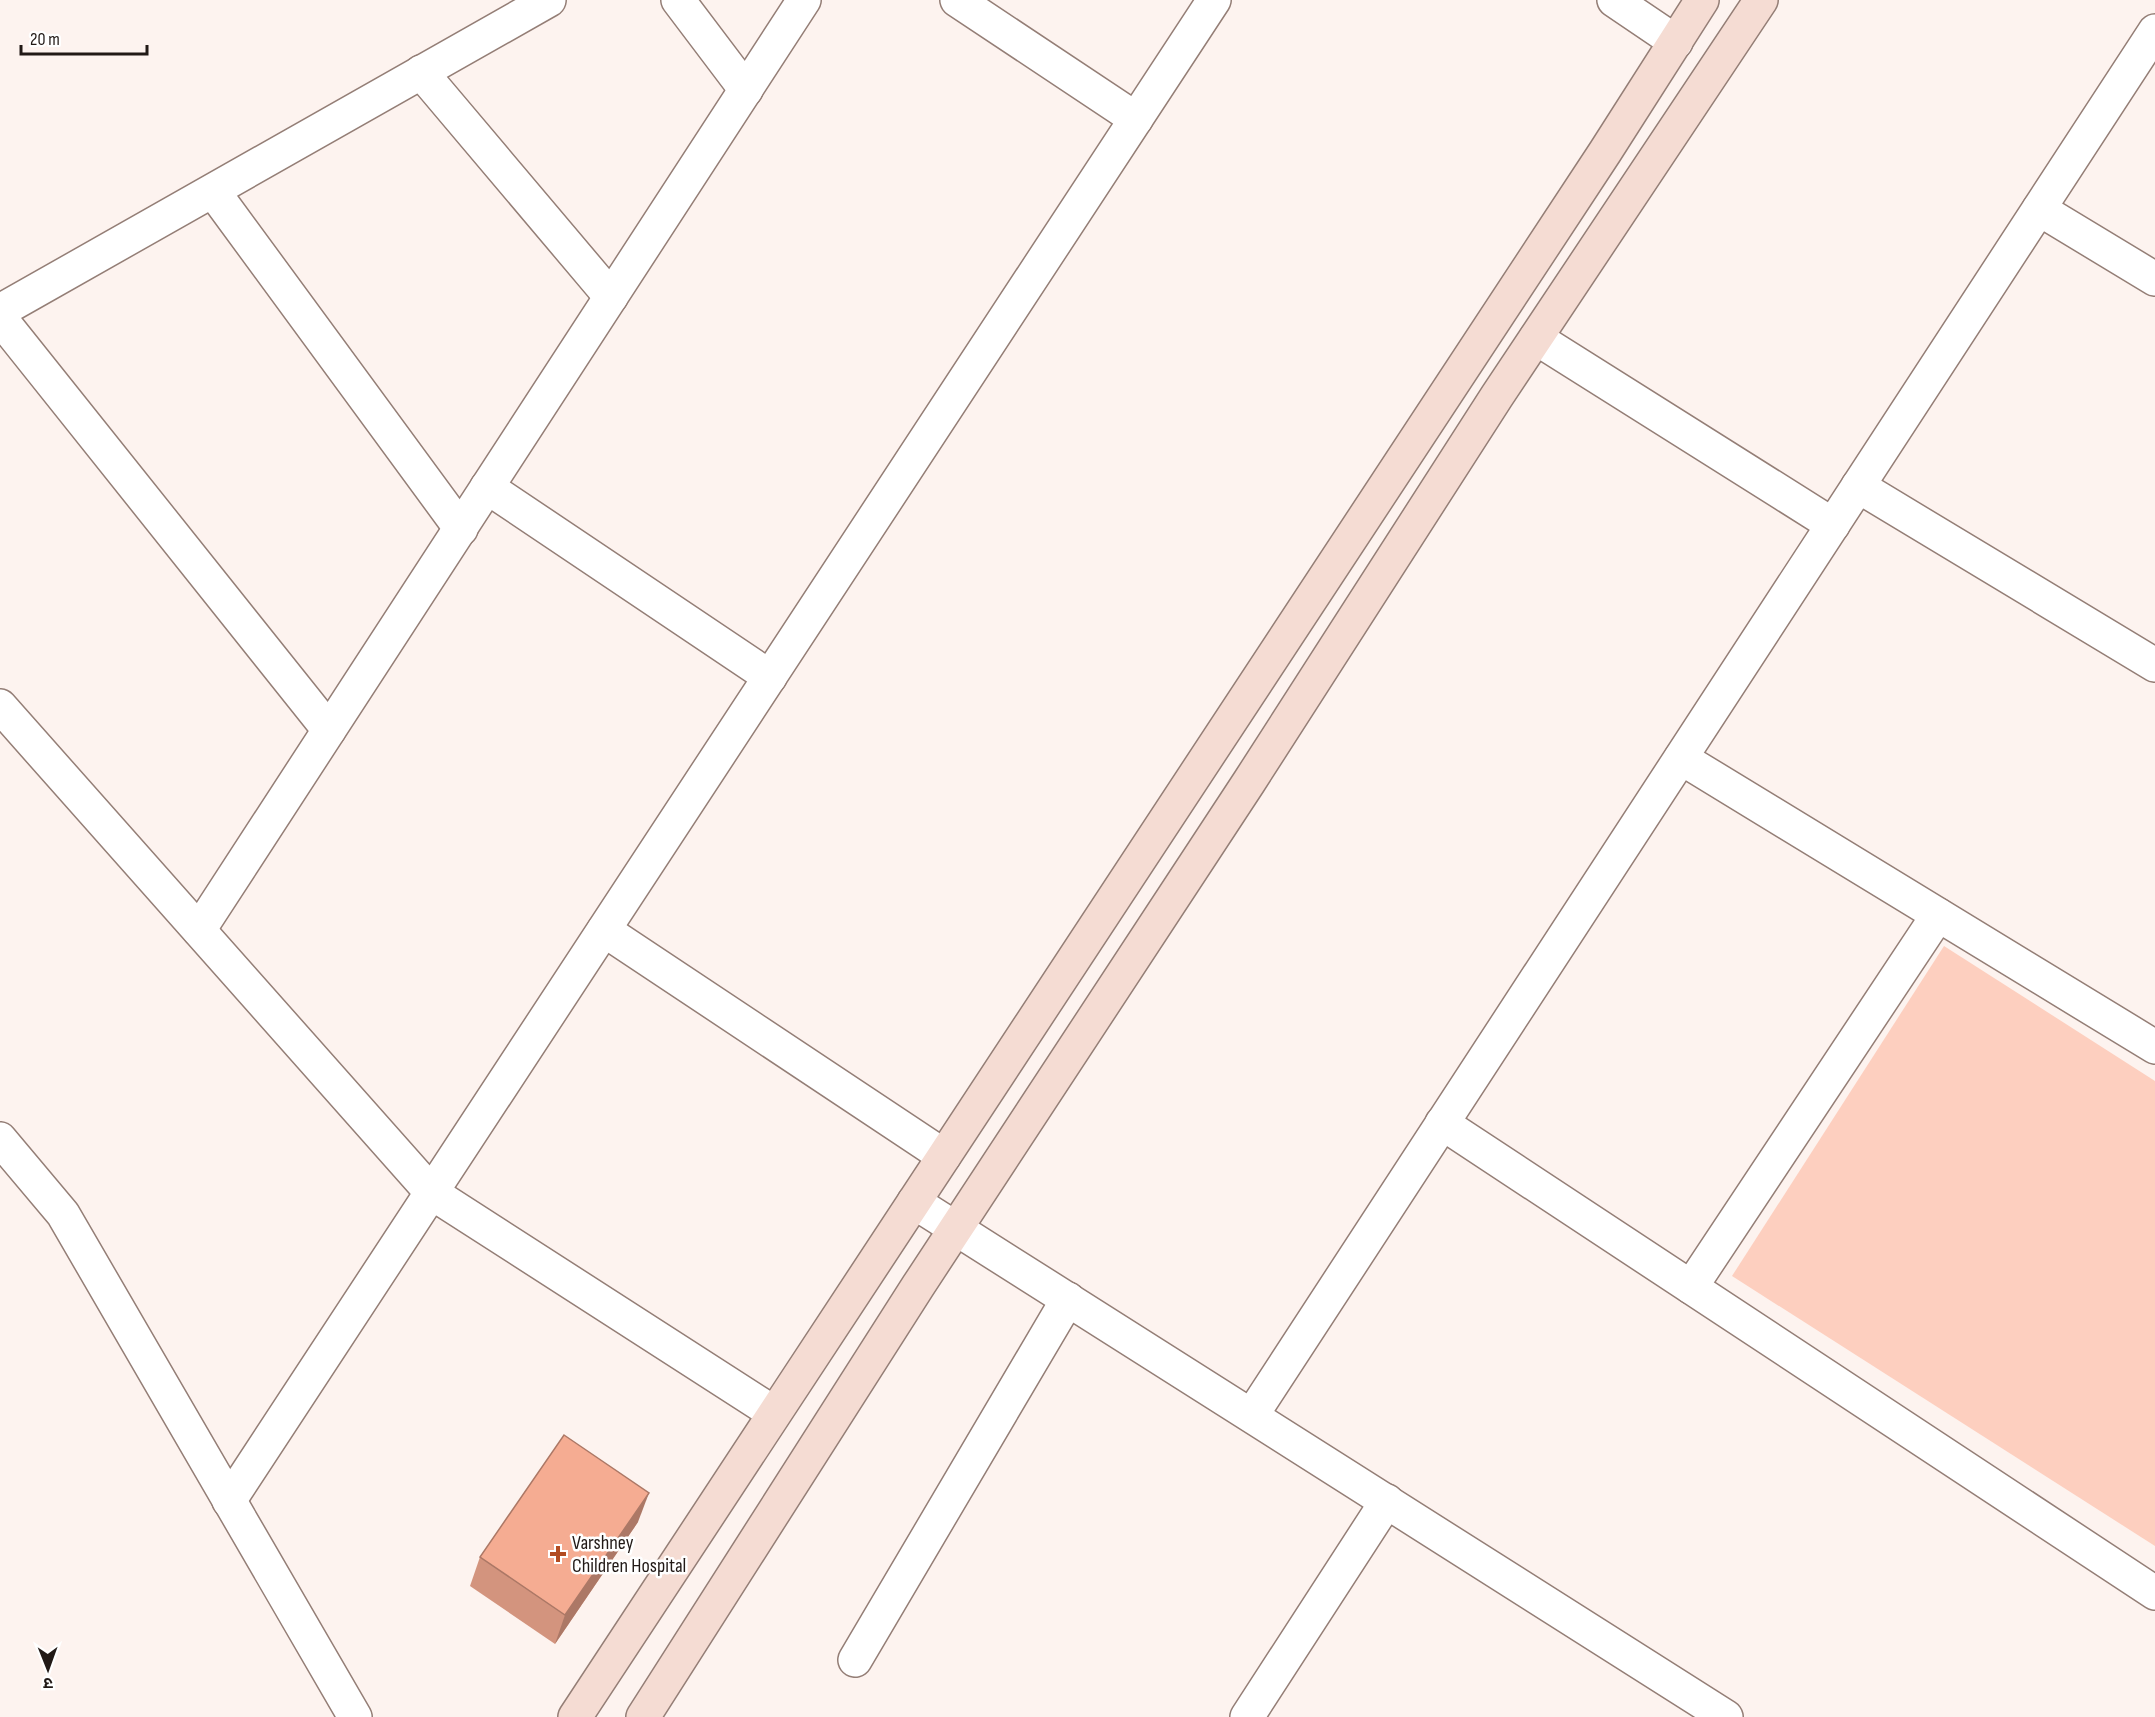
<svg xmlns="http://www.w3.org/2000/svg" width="2155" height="1717" font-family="'Sofia Sans Condensed','Noto Sans Devanagari',sans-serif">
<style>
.green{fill:#fdcfbf}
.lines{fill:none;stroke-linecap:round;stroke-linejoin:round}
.street-casing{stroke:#947e76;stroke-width:36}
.secondary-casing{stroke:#947e76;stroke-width:36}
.street{stroke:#fff;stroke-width:33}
.secondary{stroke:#f5dcd3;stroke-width:33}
.wall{fill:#d3947e}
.shaded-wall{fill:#ac7866}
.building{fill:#f5ac92;stroke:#ac7866;stroke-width:1.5}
.poi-dot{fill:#b24c22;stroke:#fff;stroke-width:2}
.labels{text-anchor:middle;stroke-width:5;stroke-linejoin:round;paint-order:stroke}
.poi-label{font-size:20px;fill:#211916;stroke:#fff;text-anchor:start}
</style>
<rect width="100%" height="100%" fill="#fdf3ef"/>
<polygon class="green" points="1944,946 2155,1081 2155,1546 1732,1276"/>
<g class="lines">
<defs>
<g id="street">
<polyline points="678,0 746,90"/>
<polyline points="957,0 1136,119"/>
<polyline points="1614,0 1676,42"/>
<polyline points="421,72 611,297"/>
<polyline points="213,191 461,529"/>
<polyline points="2039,209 2155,279"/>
<polyline points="0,311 549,0"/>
<polyline points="0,318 329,730"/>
<polyline points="1536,338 1833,525"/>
<polyline points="1858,486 2155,665"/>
<polyline points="487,487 770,677"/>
<polyline points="0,706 432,1193 774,1413"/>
<polyline points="1681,758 2155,1047"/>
<polyline points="199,930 804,0"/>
<polyline points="604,930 944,1156"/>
<polyline points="1442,1123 2155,1593"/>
<polyline points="0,1139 63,1214 355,1717"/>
<polyline points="914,1202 1726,1717"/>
<polyline points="1691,1287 1938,915"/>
<polyline points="1252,1415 2155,31"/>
<polyline points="229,1501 1214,0"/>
<polyline points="855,1660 1068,1299"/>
<polyline points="1247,1717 1387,1501"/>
</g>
<g id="secondary">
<polyline points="575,1717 1605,152 1702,0"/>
<polyline points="643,1717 918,1286 1249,782 1497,396 1761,0"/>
</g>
</defs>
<use href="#street" class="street-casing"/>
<use href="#secondary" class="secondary-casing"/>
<use href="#street" class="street"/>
<use href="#secondary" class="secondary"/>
</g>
<polygon class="wall" points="638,1522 555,1644 470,1586 480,1557"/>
<polygon class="shaded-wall" points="649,1493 638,1522 555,1644 565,1615"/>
<polygon class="building" points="564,1435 649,1493 565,1615 480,1557"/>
<path class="poi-dot" d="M555 1545h6v6h6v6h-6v6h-6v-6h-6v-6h6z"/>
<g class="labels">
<g class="poi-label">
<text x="572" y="1549">Varshney<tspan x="572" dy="23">Children Hospital</tspan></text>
</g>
</g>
<g transform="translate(48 1669) rotate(179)" stroke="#ffffff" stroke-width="4.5" paint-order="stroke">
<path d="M0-4.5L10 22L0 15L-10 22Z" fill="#211916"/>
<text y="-9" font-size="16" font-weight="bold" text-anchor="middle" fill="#211916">उ</text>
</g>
<path d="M21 45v9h126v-9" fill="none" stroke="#211916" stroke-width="3"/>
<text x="30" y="45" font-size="18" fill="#211916" stroke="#ffffff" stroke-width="4.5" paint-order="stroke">20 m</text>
</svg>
